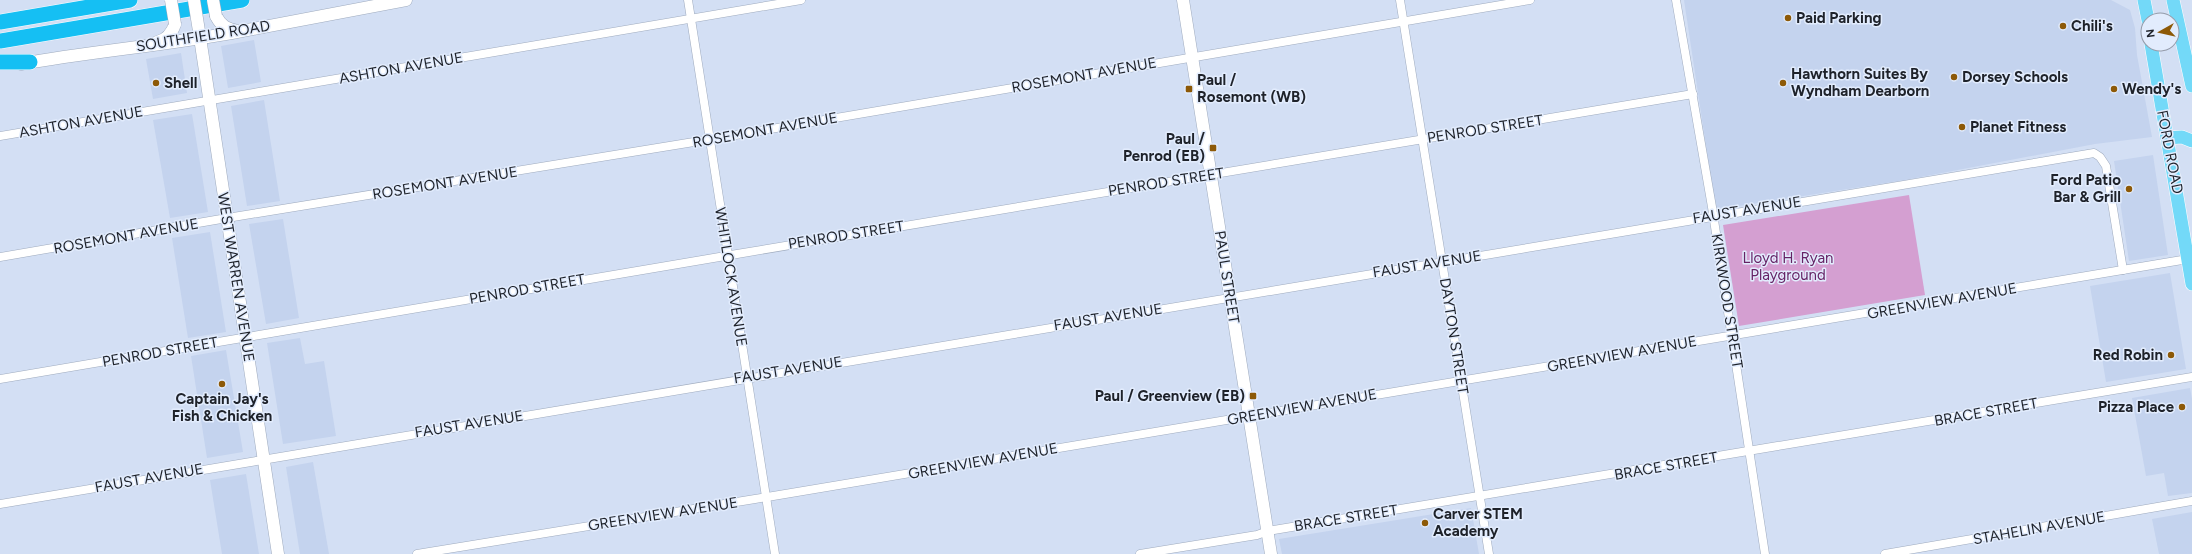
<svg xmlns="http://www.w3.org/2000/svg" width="2192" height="554" font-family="Figtree,sans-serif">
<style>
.built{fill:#c4d3ee}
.green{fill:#d49fd1}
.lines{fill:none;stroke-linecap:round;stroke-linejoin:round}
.street-casing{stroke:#9fabbe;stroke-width:9}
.secondary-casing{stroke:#9fabbe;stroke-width:13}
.primary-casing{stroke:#fff;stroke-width:14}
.highway-casing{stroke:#fff;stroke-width:16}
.street{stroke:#fff;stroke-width:8}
.secondary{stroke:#fff;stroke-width:12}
.primary{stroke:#73d9f8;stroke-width:13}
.highway{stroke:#15bff3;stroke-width:15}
.secondary-bridge-casing{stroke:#9fabbe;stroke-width:13;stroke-linecap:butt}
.secondary-bridge{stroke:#fff;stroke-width:12}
.poi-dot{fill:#8d5907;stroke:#e2ecfd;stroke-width:1.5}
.labels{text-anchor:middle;stroke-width:3;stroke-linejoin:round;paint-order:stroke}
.poi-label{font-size:15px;font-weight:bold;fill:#1e222a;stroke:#e2ecfd;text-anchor:start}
.street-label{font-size:15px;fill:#1e222a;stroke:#e2ecfd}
.park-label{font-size:15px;fill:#652265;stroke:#e2ecfd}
</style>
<rect width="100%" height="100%" fill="#d3dff4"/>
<g class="built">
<polygon points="1684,0 2111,0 2130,10 2135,28 2137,55 2152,137 2095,144 1905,180 1720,209 1715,206"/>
<polygon points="254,40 261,82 228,88 221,46"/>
<polygon points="181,53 187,93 153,99 146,59"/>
<polygon points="264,100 280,201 247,206 231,106"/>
<polygon points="192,114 208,212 170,218 153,120"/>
<polygon points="2153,155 2168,255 2129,261 2114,161"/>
<polygon points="283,219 299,318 266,324 249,224"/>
<polygon points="210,232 226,332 188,338 172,238"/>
<polygon points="2170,273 2186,369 2106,382 2090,286"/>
<polygon points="300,338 305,364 324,361 336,436 283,444 267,343"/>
<polygon points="226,350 243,452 207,458 191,356"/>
<polygon points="2190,388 2192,399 2192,493 2168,496 2164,473 2146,476 2132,398"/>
<polygon points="313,462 329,554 300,554 286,467"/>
<polygon points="246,474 259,554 222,554 210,480"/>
<polygon points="1471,508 1479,554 1282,554 1279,539"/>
<polygon points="2192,512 2192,554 2159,554 2152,519"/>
</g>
<polygon class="green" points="1909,195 1925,295 1739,326 1723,225"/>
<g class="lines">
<defs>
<g id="street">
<polyline points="688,0 775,554"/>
<polyline points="1400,0 1489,554"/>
<polyline points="1676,0 1712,207 1765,554"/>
<polyline points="0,136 801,0"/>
<polyline points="0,257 227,218 700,141 1530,0"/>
<polyline points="0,379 737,254 1693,94"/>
<polyline points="0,504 2094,153 2100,157 2106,166 2123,270"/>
<polyline points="417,554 755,499 2188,259"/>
<polyline points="1140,554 1257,535 1268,531 2192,377"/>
<polyline points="1885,554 2192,501"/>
</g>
<g id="secondary">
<polyline points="1183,0 1271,554"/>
<path d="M216,16C221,26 227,29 238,31"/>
<polyline points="199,31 278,554"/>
<path d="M157,42C167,40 172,33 175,24"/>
<path d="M21,64C94,51 169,45 242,31C297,21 352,10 406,0"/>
</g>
<g id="primary">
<polyline points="2144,0 2148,20"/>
<polyline points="2173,0 2192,86"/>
<polyline points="2151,44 2192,284"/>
<polyline points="2167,138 2182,137 2192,141"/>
</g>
<g id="highway">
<polyline points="0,22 130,0"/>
<polyline points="0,41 242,0"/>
<polyline points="0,62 30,62"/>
</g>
</defs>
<use href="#street" class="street-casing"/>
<use href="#secondary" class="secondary-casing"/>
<use href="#primary" class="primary-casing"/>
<use href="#highway" class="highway-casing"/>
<use href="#street" class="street"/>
<use href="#secondary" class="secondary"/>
<use href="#primary" class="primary"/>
<use href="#highway" class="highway"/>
<defs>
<g id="secondary-bridge">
<polyline points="171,0 175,24"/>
<polyline points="194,0 199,31"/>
<polyline points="213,0 216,16"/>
</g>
</defs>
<use href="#secondary-bridge" class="secondary-bridge-casing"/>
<use href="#secondary-bridge" class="secondary-bridge"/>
</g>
<g class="poi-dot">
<circle cx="1788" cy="18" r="4"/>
<circle cx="2063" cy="26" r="4"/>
<circle cx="1954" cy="77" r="4"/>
<circle cx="156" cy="83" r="4"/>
<circle cx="1783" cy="83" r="4"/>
<rect x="1185" y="85" width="8" height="8" rx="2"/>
<circle cx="2114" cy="89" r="4"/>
<circle cx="1962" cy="127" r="4"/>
<rect x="1209" y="144" width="8" height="8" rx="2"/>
<circle cx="2129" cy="189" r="4"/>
<circle cx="2171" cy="355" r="4"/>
<circle cx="222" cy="384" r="4"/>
<rect x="1249" y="392" width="8" height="8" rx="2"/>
<circle cx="2182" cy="407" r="4"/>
<circle cx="1425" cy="523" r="4"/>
</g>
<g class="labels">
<g class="poi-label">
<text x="1796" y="23">Paid Parking</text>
<text x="2071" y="31">Chili's</text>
<text x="1791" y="79">Hawthorn Suites By<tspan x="1791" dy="17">Wyndham Dearborn</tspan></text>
<text x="1962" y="82">Dorsey Schools</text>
<text x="1197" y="85">Paul /<tspan x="1197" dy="17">Rosemont (WB)</tspan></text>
<text x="164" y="88">Shell</text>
<text x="2122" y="94">Wendy's</text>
<text x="1970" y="132">Planet Fitness</text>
<text x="1205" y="144" text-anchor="end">Paul /<tspan x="1205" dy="17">Penrod (EB)</tspan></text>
<text x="2121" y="185" text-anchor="end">Ford Patio<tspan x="2121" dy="17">Bar &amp; Grill</tspan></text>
<text x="2163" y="360" text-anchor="end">Red Robin</text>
<text x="1245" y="401" text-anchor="end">Paul / Greenview (EB)</text>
<text x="222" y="404" text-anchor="middle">Captain Jay's<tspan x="222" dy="17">Fish &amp; Chicken</tspan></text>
<text x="2174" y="412" text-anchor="end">Pizza Place</text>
<text x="1433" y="519">Carver STEM<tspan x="1433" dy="17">Academy</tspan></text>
</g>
<g class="street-label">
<text transform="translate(203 36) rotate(-9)" y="5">SOUTHFIELD ROAD</text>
<text transform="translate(401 68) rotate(-10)" y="5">ASHTON AVENUE</text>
<text transform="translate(1084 75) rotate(-10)" y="5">ROSEMONT AVENUE</text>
<text transform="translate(81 122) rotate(-10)" y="5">ASHTON AVENUE</text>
<text transform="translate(1485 129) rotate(-9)" y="5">PENROD STREET</text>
<text transform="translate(765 130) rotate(-10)" y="5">ROSEMONT AVENUE</text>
<text transform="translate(2170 152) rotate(79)" y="5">FORD ROAD</text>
<text transform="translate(1166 182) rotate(-9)" y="5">PENROD STREET</text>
<text transform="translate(445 183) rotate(-9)" y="5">ROSEMONT AVENUE</text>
<text transform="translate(1747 210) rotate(-9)" y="5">FAUST AVENUE</text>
<text transform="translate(846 235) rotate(-9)" y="5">PENROD STREET</text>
<text transform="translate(126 236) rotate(-10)" y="5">ROSEMONT AVENUE</text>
<text transform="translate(1427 264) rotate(-9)" y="5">FAUST AVENUE</text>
<text transform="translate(236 277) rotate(81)" y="5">WEST WARREN AVENUE</text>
<text transform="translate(731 277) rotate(81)" y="5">WHITLOCK AVENUE</text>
<text transform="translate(1227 277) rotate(81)" y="5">PAUL STREET</text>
<text transform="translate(527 289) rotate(-10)" y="5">PENROD STREET</text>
<text transform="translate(1727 301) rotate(81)" y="5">KIRKWOOD STREET</text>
<text transform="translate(1942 301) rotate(-10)" y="5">GREENVIEW AVENUE</text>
<text transform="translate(1108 317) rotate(-9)" y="5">FAUST AVENUE</text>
<text transform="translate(1454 336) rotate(81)" y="5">DAYTON STREET</text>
<text transform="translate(160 352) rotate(-10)" y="5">PENROD STREET</text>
<text transform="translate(1622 354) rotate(-10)" y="5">GREENVIEW AVENUE</text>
<text transform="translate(788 370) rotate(-9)" y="5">FAUST AVENUE</text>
<text transform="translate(1302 407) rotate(-10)" y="5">GREENVIEW AVENUE</text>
<text transform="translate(1986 412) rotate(-10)" y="5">BRACE STREET</text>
<text transform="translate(469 424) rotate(-9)" y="5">FAUST AVENUE</text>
<text transform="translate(983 461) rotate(-10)" y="5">GREENVIEW AVENUE</text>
<text transform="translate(1666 466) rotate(-10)" y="5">BRACE STREET</text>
<text transform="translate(149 478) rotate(-10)" y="5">FAUST AVENUE</text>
<text transform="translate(663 514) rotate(-9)" y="5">GREENVIEW AVENUE</text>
<text transform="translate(1346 518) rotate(-9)" y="5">BRACE STREET</text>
<text transform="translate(2039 528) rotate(-10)" y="5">STAHELIN AVENUE</text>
</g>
<g class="park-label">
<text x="1788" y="263">Lloyd H. Ryan<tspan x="1788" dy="17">Playground</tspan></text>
</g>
</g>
<g transform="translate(2160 32) rotate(262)"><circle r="19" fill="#e2ecfd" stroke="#949ba9"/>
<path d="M0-3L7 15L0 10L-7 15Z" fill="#8d5907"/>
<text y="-6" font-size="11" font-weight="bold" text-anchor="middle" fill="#1e222a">N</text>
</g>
</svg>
